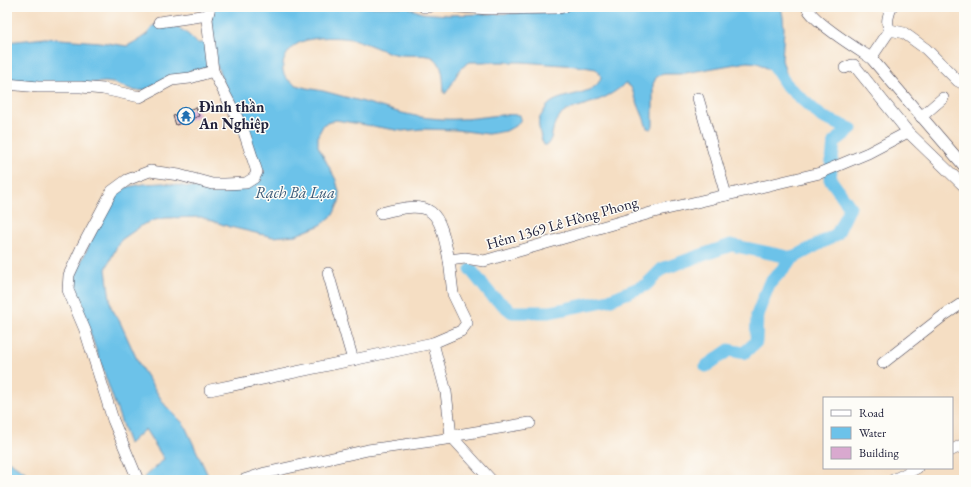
<svg xmlns="http://www.w3.org/2000/svg" width="971" height="487" font-family="'EB Garamond',serif">
<style>
.water{fill:#6cc2e9;stroke:#477292}
.lines{fill:none;stroke-linecap:round;stroke-linejoin:round}
.river{stroke:#6cc2e9;stroke-width:13}
.building{fill:#d9a9cf}
.minor-casing{stroke:#423e4f;stroke-width:12}
.minor{stroke:#fff;stroke-width:11}
.labels{text-anchor:middle;stroke-width:3;stroke-linejoin:round;paint-order:stroke}
.poi-label{font-size:15px;font-weight:bold;fill:#22223b;stroke:#fdfcf7;text-anchor:start}
.street-label{font-size:15px;fill:#22223b;stroke:#fdfcf7}
.water-label{font-size:16px;font-style:italic;fill:#3c5a78;stroke:#fdfcf7}
</style>
<rect width="100%" height="100%" fill="#fdfcf7"/>
<filter id="ink" filterUnits="userSpaceOnUse"><feTurbulence type="fractalNoise" baseFrequency=".025" numOctaves="2"/><feDisplacementMap in="SourceGraphic" scale="8" xChannelSelector="R" yChannelSelector="G"/><feConvolveMatrix kernelMatrix="1 2 1 2 8 2 1 2 1" color-interpolation-filters="sRGB"/></filter>
<filter id="wash" filterUnits="userSpaceOnUse"><feTurbulence type="fractalNoise" baseFrequency=".012" numOctaves="4" result="noise"/><feDisplacementMap in="SourceGraphic" scale="16" xChannelSelector="R" yChannelSelector="G"/><feGaussianBlur stdDeviation="0.9" result="paint"/><feColorMatrix in="noise" values="0 0 0 0 0 0 0 0 0 0 0 0 0 0 0 0 0 1.4 0 .05"/><feComposite in="paint" operator="in"/></filter>
<g filter="url(#wash)">
<rect width="100%" height="100%" fill="#f5dec3"/>
<g class="water">
<path d="M211,7H407L422,13L447,15L560,12L575,7H781L783,17L784,29L782,60L787,76L785,78L781,77L758,63L747,62L680,74H664L659,75L656,78L653,84V126L651,129L647,128C643,114 636,101 631,87L625,83C615,94 598,101 584,105C576,108 567,109 561,115C550,124 555,137 547,145H544C541,139 540,134 539,127C538,121 539,118 543,113C544,111 546,107 548,105C561,92 596,97 601,77L599,72L596,69L577,66L522,62H470C455,70 455,82 445,94L444,92C443,81 444,65 434,58C427,53 405,57 395,54C377,50 362,39 343,38C331,37 313,37 301,42C286,48 274,71 291,82C300,88 313,89 323,91C337,95 350,98 364,102C379,106 395,112 411,115C423,118 447,120 459,119C480,119 499,113 520,115L521,119L517,125L506,131L488,134L457,130L422,129L402,131L336,120L324,124L318,135V146L336,180L340,196L339,202L333,215L321,225L296,235L273,237L230,227L201,217L165,218L155,220L144,224L121,240L117,246L106,269L111,307L120,322L140,366L165,405L184,424L210,480H145L144,477L164,459L145,429L129,444L86,321L73,289L75,275L111,198L127,187L144,184L163,183L221,192L243,188L256,179L217,65L167,78L145,90L136,91L113,83L105,82L60,86L7,82V42L46,38L100,42L127,46L140,39L147,34L154,25C177,27 180,25 197,43H212Z"/>
<polygon points="7,460 28,474 32,480 9,480 7,477"/>
</g>
<g class="lines">
<g class="river">
<polyline points="471,270 491,295 512,312 550,312 609,300 646,285 662,269 731,245 793,258"/>
<polyline points="706,366 729,350 744,353 756,342 757,315 769,284 793,258 837,234 850,207 830,179 834,142 851,129 822,117 787,86 772,63"/>
</g>
</g>
<g id="blocks">
<polygon class="building" points="196,107 199,116 176,125 173,116"/>
</g>
</g>
<g filter="url(#ink)">
<use href="#blocks" fill-opacity="0" stroke="#423e4f" stroke-width="1"/>
<g class="lines">
<defs>
<g id="minor">
<polyline points="424,7 429,7"/>
<polyline points="457,7 491,9 557,8 564,7"/>
<path d="M807,7C812,21 857,49 871,58L890,30L904,33L926,49L958,81L964,84"/>
<polyline points="159,22 208,15"/>
<path d="M890,30C885,22 889,15 891,7"/>
<polyline points="871,58 964,166"/>
<polyline points="845,68 852,65 854,65 908,132"/>
<polyline points="7,84 38,87 81,87 103,89 140,97 172,80 190,78 213,71"/>
<polyline points="698,98 726,195"/>
<polyline points="921,117 943,98"/>
<path d="M381,213C434,199 439,209 449,260"/>
<polyline points="328,273 353,360"/>
<polyline points="883,363 943,316 964,302"/>
<polyline points="210,390 433,343"/>
<polyline points="451,436 530,423"/>
<polyline points="952,450 964,444"/>
<polyline points="138,480 113,420 85,330 68,290 69,275 82,247 112,191 127,180 150,171 179,175 212,184 225,184 246,183 254,178 257,172 243,129 213,71 207,19 210,7"/>
<polyline points="244,480 265,473 368,450 453,438"/>
<polyline points="491,480 451,436 446,392 433,343 461,331 467,323 453,294 449,260 465,258 484,261 654,212 820,173 868,153 908,132 964,186"/>
<polyline points="893,480 917,468"/>
</g>
</defs>
<use href="#minor" class="minor-casing"/>
<use href="#minor" class="minor"/>
</g>
</g>
<defs>
<symbol id="temple-ring" viewBox="-11 -11 22 22"><circle r="9.5" fill="#fdfcf7" stroke="#1f6fb2" stroke-width="1.5"/><path d="M0-6L5-2H3V0L6.5 2.5H4V6H1.5V3h-3V6H-4V2.5H-6.5L-3 0V-2H-5Z" fill="#1f6fb2"/></symbol>
</defs>
<g fill-rule="evenodd">
<use href="#temple-ring" x="176" y="106" width="20" height="20"/>
</g>
<g class="labels">
<g class="poi-label">
<text x="199" y="112">Đình thần<tspan x="199" dy="17">An Nghiệp</tspan></text>
</g>
<g class="street-label">
<text transform="translate(562 223) rotate(-16)" y="5">Hẻm 1369 Lê Hồng Phong</text>
</g>
<g class="water-label">
<text x="295" y="198">Rạch Bà Lụa</text>
</g>
</g>
<rect width="971" height="487" fill="none" stroke="#fdfcf7" stroke-width="24"/>
<rect x="823" y="397" width="130" height="72" fill="#fdfcf7" stroke="#a5a5ac"/>
<rect x="831" y="410" width="20" height="6" fill="#ffffff" stroke="#a5a5ac"/>
<text x="859" y="417" font-size="12" fill="#22223b">Road</text>
<rect x="831" y="427" width="20" height="12" fill="#6cc2e9" stroke="#a5a5ac"/>
<text x="859" y="437" font-size="12" fill="#22223b">Water</text>
<rect x="831" y="447" width="20" height="12" fill="#d9a9cf" stroke="#a5a5ac"/>
<text x="859" y="457" font-size="12" fill="#22223b">Building</text>
</svg>
